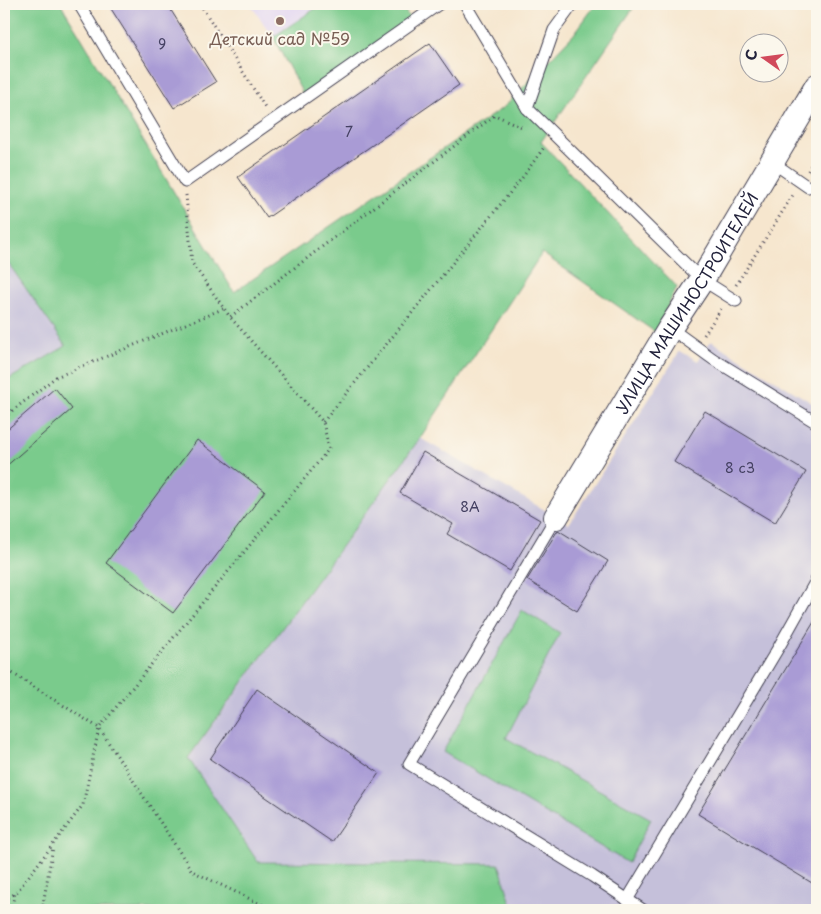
<svg xmlns="http://www.w3.org/2000/svg" width="821" height="914" viewBox="0 0 821 914" font-family="'Playpen Sans',sans-serif">
<style>
.built{fill:#e1d4f3}
.industrial{fill:#c5c0da}
.green{fill:#7acb8c;stroke:#4e7664}
.building{fill:#a99bd5}
.lines{fill:none;stroke-linecap:round;stroke-linejoin:round}
.service-casing{stroke:#423f51;stroke-width:13}
.minor-casing{stroke:#423f51;stroke-width:26}
.path{stroke:#423f51;stroke-width:3;stroke-dasharray:1 4;stroke-linecap:butt}
.service{stroke:#fff;stroke-width:11}
.minor{stroke:#fff;stroke-width:24}
.education-dot{fill:#8d6e63;stroke:#fbf7ec;stroke-width:2}
.labels{text-anchor:middle;dominant-baseline:central;stroke-width:4;stroke-linejoin:round;paint-order:stroke}
.number-label{font-size:14px;fill:#444062}
.education-label{font-size:16px;fill:#785e54;stroke:#fbf7ec}
.street-label{font-size:16px;fill:#22223b;stroke:#fbf7ec}
</style>
<rect width="100%" height="100%" fill="#fbf7ec"/>
<filter id="ink" filterUnits="userSpaceOnUse"><feTurbulence type="fractalNoise" baseFrequency=".02" numOctaves="2"/><feDisplacementMap in="SourceGraphic" scale="10" xChannelSelector="R" yChannelSelector="G"/><feConvolveMatrix kernelMatrix="1 2 1 2 8 2 1 2 1" color-interpolation-filters="sRGB"/></filter>
<filter id="wash" filterUnits="userSpaceOnUse"><feTurbulence type="fractalNoise" baseFrequency=".0096" numOctaves="4" result="noise"/><feDisplacementMap in="SourceGraphic" scale="20" xChannelSelector="R" yChannelSelector="G"/><feGaussianBlur stdDeviation="1.12" result="paint"/><feColorMatrix in="noise" values="0 0 0 0 0 0 0 0 0 0 0 0 0 0 0 0 0 1.4 0 .05"/><feComposite in="paint" operator="in"/></filter>
<g filter="url(#wash)">
<rect width="100%" height="100%" fill="#f6e6ce"/>
<path class="built" d="M250,4H322L273,37Z"/>
<g class="industrial">
<path d="M4,257L66,346L4,382Z"/>
<path d="M711,341L817,406V910H513L499,864L258,862L188,759L420,438L569,524L680,351L698,361Z"/>
</g>
<g class="green">
<path d="M4,4H61L234,292L504,107L574,34L596,4H636L541,142L677,287L655,332L542,253L420,438L188,758L258,862L499,864L513,910H4V382L66,346L4,257Z"/>
<path d="M322,4H401L412,22L305,98L273,37Z"/>
<path d="M522,610L560,633L506,738L651,819L628,863L443,752Z"/>
</g>
<g id="blocks">
<g class="building">
<path d="M108,4H167L216,82L174,108Z"/>
<path d="M430,43L459,85L267,218L238,177Z"/>
<path d="M55,388L72,409L4,468V432Z"/>
<path d="M705,411L806,472L775,523L674,462Z"/>
<path d="M197,440L265,491L173,613L106,563Z"/>
<path d="M423,452L540,520L510,571L447,534L453,524L400,493Z"/>
<path d="M558,530L608,561L577,611L527,580Z"/>
<path d="M817,617V886L698,814Z"/>
<path d="M257,689L379,773L332,842L210,759Z"/>
</g>
</g>
</g>
<g filter="url(#ink)">
<use href="#blocks" fill-opacity="0" stroke="#423f51" stroke-width="1"/>
<g class="lines">
<defs>
<g id="service">
<path d="M79,4L185,182L439,4"/>
<path d="M465,4L527,108L701,279L736,301"/>
<path d="M527,108L554,30L573,4"/>
<path d="M772,162L808,187"/>
<path d="M670,328L713,359L817,423"/>
<path d="M556,517L409,764L592,876L643,910"/>
<path d="M627,900L780,645L817,579"/>
</g>
<g id="minor">
<path id="s1" d="M556,517L670,328L705,275L817,86"/>
</g>
</defs>
<use href="#service" class="service-casing"/>
<use href="#minor" class="minor-casing"/>
<g class="path">
<path d="M200,4L265,107"/>
<path d="M808,171L817,153"/>
<path d="M186,195L192,263L230,317L495,115L524,128"/>
<path d="M736,285L793,195"/>
<path d="M704,335L721,309"/>
<path d="M4,417L56,377L225,308"/>
<path d="M323,422L522,178L545,146"/>
<path d="M4,668L99,728L192,871L273,910"/>
<path d="M4,900L16,893L83,805L99,728L329,449L323,422L230,317"/>
<path d="M11,910L15,893"/>
<path d="M42,910L53,847"/>
</g>
<use href="#service" class="service"/>
<use href="#minor" class="minor"/>
</g>
</g>
<circle class="education-dot" cx="280" cy="21" r="5"/>
<g class="labels">
<g class="number-label">
<text x="162" y="43">9</text>
<text x="349" y="131">7</text>
<text x="740" y="467">8 с3</text>
<text x="470" y="506">8А</text>
</g>
<g class="education-label">
<text x="280" y="38">Детский сад №59</text>
</g>
<g class="street-label">
<text stroke="none"><textPath href="#s1" startOffset="251">УЛИЦА МАШИНОСТРОИТЕЛЕЙ</textPath></text>
</g>
</g>
<rect width="821" height="914" fill="none" stroke="#fbf7ec" stroke-width="20"/>
<g transform="translate(764 58) rotate(284)"><circle r="24" fill="#fbf7ec" stroke="#a4a2a5"/>
<path d="M0-4L9 19L0 12L-9 19Z" fill="#d1495b"/>
<text y="-8" font-size="14" font-weight="bold" text-anchor="middle" fill="#22223b">С</text>
</g>
</svg>
